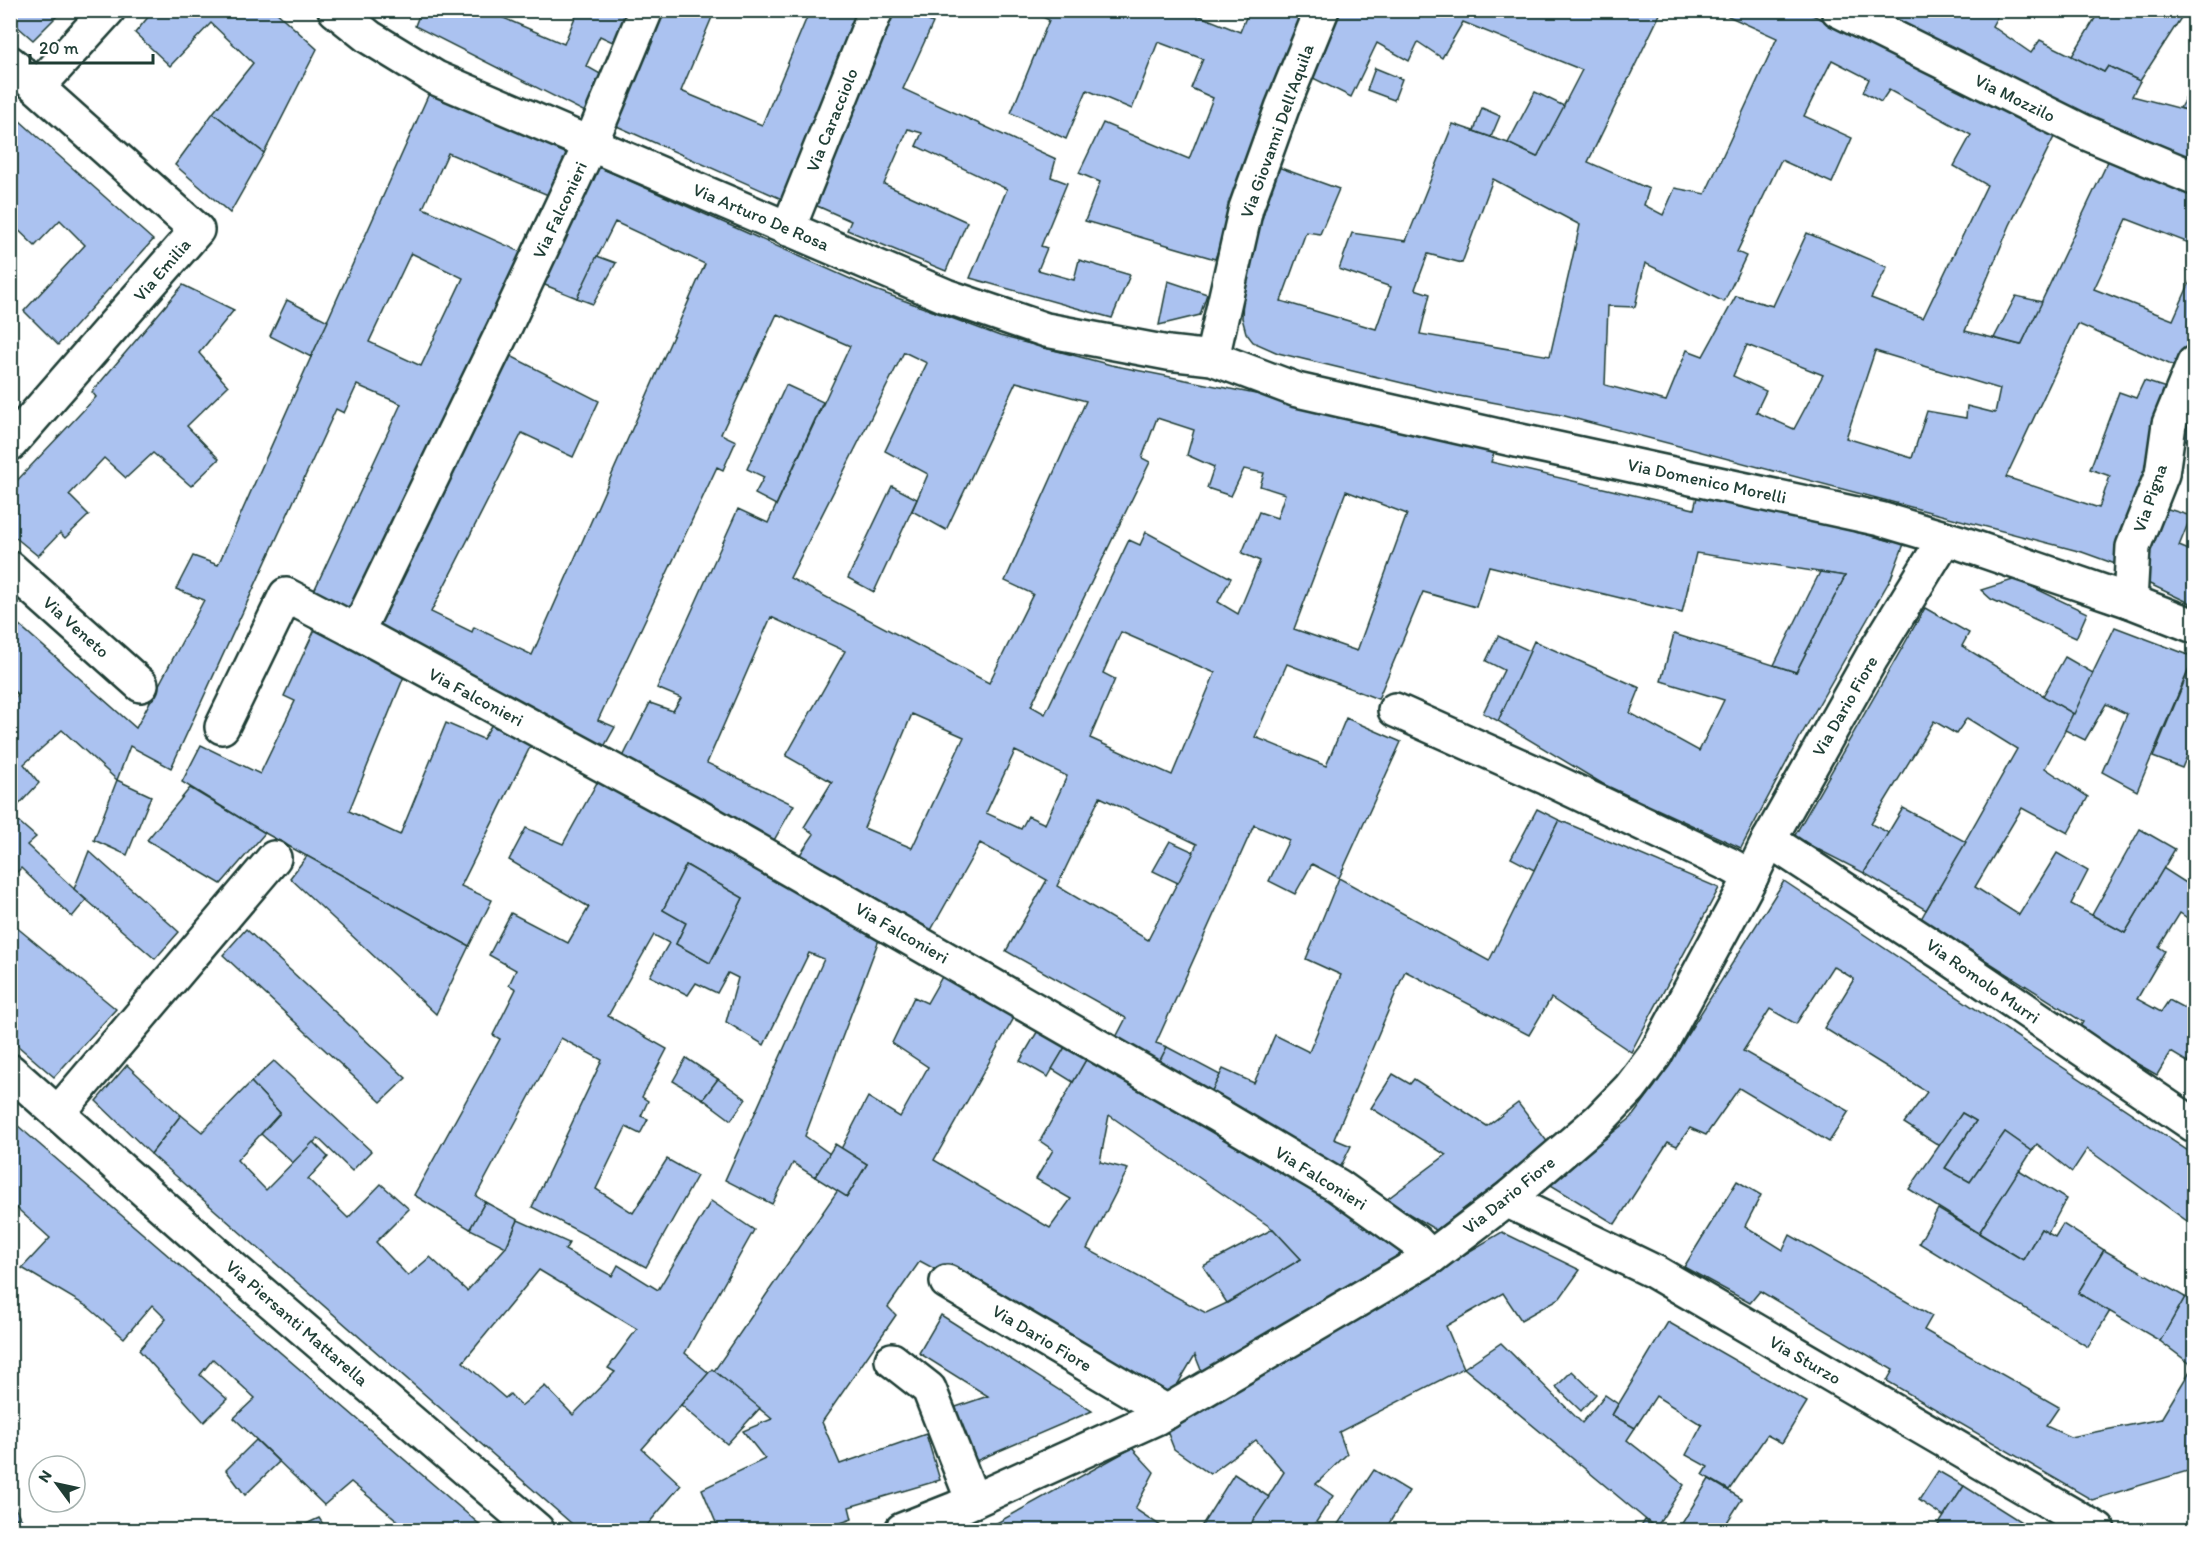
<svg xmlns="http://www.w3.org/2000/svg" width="2205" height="1541" viewBox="0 0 2205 1541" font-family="Itim,sans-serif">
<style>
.building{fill:#abc2f0;stroke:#1f3d34;stroke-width:1.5;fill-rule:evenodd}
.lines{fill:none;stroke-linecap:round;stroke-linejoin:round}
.street-casing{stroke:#1f3d34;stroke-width:38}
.street{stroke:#fff;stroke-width:33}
.labels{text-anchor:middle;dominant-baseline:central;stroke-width:4.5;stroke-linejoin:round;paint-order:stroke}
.street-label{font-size:18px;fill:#1f3d34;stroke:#fff}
</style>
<rect width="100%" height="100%" fill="#fff"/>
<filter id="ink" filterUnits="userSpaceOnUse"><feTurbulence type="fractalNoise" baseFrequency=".0167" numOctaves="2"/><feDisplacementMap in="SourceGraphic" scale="12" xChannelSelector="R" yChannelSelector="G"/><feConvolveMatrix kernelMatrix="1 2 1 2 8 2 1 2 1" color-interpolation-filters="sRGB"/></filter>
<g filter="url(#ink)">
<g class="building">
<path d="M10,10H55L59,14L33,40L10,20Z"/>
<path d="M154,10H274L317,49L264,153L213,113L253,63L211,23L170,66L135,33Z"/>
<path d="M421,10H485L564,44L578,10H633L619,45L600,36L586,66L604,76L591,115L415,26Z"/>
<path d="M655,10H715L681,91L762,125L810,10H864L784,200L610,123Z"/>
<path d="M887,10H904L933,23L903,89L1056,159L1051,177L1067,183L1041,246L1047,248L1038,270L1074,280L1079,260L1130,275L1112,318L970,278L1007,189L916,146L922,133L908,129L884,184L967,222L946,271L847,230L851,221L806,201Z"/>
<path d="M1028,10H1185L1240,32L1249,10H1308L1286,58L1215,259L1085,221L1100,182L1079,173L1103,123L1189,159L1213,98L1191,88L1203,59L1158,42L1132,109L1087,90L1066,139L1011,113L1049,20Z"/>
<path d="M1339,10H1662L1588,162L1649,189L1644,205L1663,215L1675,188L1705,194L1777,38L1715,10H1802L2057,131L2010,225L1965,331L2021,345L2111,155L2194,190V245L2127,219L2094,289L2173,320L2194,273V349L2185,371L2078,324L2006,477L2099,508L2110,476L2090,469L2119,392L2136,398L2144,381L2176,391L2118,565L2082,552L1561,415L1448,394L1278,353L1253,342L1246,333L1242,318L1243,294L1252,251L1278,167L1339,189L1320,234L1306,232L1281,301L1376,329L1391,287L1339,269L1352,233L1406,241L1453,124L1508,143L1537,157L1582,70L1463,22L1442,58L1418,42L1409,61L1377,43L1351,97L1309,76ZM1832,60L1869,79L1863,92L1881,102L1889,90L1971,135L1954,166L1987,185L1923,318L1871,298L1887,267L1807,233L1773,306L1736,296L1703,356L1687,350L1666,401L1605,385L1608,306L1635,307L1645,263L1724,302L1746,256L1737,252L1781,160L1832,183L1852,138L1804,116ZM1493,179L1580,225L1550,356L1420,334L1430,294L1415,289L1428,254L1462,263ZM1747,345L1823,375L1794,429L1756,412L1766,391L1733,376ZM1875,351L2000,389L1995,413L1967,406L1966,418L1927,411L1912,458L1846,438Z"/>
<path d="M2001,10L1992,26L2031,53L2040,40L2104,72L2108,66L2140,81L2132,96L2194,112V171L1870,11Z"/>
<path d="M2100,10H2186L2140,81L2108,66L2104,72L2072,56Z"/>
<path d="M1375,68L1402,79L1394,100L1367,90Z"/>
<path d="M2194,81V112L2180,108Z"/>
<path d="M431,89L575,154L553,197L448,153L423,208L521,252L353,615L313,593L401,404L357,385L344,413L336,409L171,768L130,746L117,780L62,730L24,764L39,783L10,814V703L18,695L10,687V617L136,728L204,600L176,589L193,556L218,565ZM411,253L463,278L421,366L369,342Z"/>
<path d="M1535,92L1564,106L1537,157L1508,143Z"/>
<path d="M1482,108L1500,116L1491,137L1474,131Z"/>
<path d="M10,112L153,240L58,345L24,311L85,245L60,220L35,246L10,222Z"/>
<path d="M213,113L264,153L230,213L175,165Z"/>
<path d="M592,164L873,289L1000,336L1111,365L1335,410L1496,448L1491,462L1694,509L1698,493L1904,544L1891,578L1799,739L1741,848L1603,784L1498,721L1534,641L1640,688L1630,713L1699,751L1724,700L1661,681L1674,634L1796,672L1845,576L1696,553L1682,613L1489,566L1476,607L1423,592L1378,699L1287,664L1255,737L1326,766L1346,718L1401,742L1339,878L1312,864L1295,894L1269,881L1289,840L1254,825L1156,1043L1167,1047L1155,1070L1111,1047L1126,1018L1006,951L1047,880L980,843L926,939L793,865L814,834L804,827L832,782L786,756L845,651L771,617L707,763L794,805L769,849L618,767L650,703L673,711L681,698L657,688L738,509L768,523L850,346L777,314L721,434L736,441L723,470L717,467L598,720L615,727L601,752L371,626L505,353L599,401L573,457L522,433L431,612L472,632L474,627L532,655L705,264L615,222L577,298L540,283ZM904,352L927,363L885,451L928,474L912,511L946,530L1016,382L1086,401L1005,581L1033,594L989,683L790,578ZM1157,418L1194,430L1187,455L1214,467L1207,488L1231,496L1244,469L1264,473L1260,486L1285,494L1277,518L1259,512L1242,553L1260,561L1238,614L1218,602L1231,578L1146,532L1140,545L1129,540L1045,714L1031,706L1150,462L1142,458ZM1346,491L1407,514L1357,651L1294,629ZM1121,632L1215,673L1172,775L1090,738L1115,679L1103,673ZM912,714L964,737L912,848L864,828ZM1015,751L1067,776L1045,824L1028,816L1021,829L986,813ZM1100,797L1197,844L1148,940L1057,886Z"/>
<path d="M597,256L616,263L593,304L577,298Z"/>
<path d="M1168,281L1207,294L1200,315L1159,325Z"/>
<path d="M183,285L234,310L199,353L228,386L187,426L219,459L191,486L153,453L126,478L104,458L69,495L89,515L65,538L60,533L38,556L10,533V488L96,397L92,392Z"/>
<path d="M2016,296L2042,302L2021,345L1994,338Z"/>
<path d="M287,300L328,321L311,357L270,336Z"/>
<path d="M2194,377V443L2177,436Z"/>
<path d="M786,385L823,402L776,505L755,494L764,477L747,469Z"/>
<path d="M892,486L917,499L874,592L848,578Z"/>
<path d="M2155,505L2191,516L2179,546L2194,552V605L2137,578Z"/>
<path d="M1820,572L1845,576L1796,672L1774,665Z"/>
<path d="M2016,579L2087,613L2076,638L1991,599L1981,590Z"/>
<path d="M1925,608L1969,633L1962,646L2074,714L2045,768L2088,797L2068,833L2022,808L1975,887L2019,915L2057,853L2088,871L2071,904L2125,933L2163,868L2194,888V916L2192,921L2180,913L2159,947L2165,951L2137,999L2161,1012L2169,1000L2184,1008L2194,989V1066L2171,1052L2157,1075L2078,1030L2083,1022L1921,919L2017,749L1967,718L1956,734L1934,721L1871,824L1889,833L1864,873L1794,837Z"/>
<path d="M317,625L407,669L349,811L400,835L446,723L483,739L495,719L534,739L461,886L492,900L469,946L265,833L182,782L201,745L260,774L295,701L284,696Z"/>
<path d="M2115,627L2194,657L2137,791L2102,772L2127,714L2106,704L2085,740L2065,730Z"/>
<path d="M1498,636L1530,651L1498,721L1483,713L1504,670L1486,661Z"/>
<path d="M2065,657L2093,673L2074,714L2043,696Z"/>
<path d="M2194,658V739L2182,768L2153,757Z"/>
<path d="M599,779L883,929L805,1136L830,1154L815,1177L793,1163L772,1204L725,1180L824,959L809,953L764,1045L726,1022L738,978L728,973L717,993L696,983L688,995L650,976L669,943L654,935L608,1016L667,1049L642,1097L648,1101L641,1116L648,1119L640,1134L626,1127L596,1189L633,1213L667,1159L697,1176L646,1267L532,1207L602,1060L561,1038L476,1196L485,1202L470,1229L414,1195L500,1039L493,1035L516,989L509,985L516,970L489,955L511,913L568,943L589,907L509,860L526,828L563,844ZM686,865L743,898L710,963L676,944L686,923L663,910Z"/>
<path d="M117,780L151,796L127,855L94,840Z"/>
<path d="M190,788L265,833L221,884L147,840Z"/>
<path d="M1903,808L1966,842L1926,910L1864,873Z"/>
<path d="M1537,809L1559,820L1534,870L1511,858Z"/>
<path d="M10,814L36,837L27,845L86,900L72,917L21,868L10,879Z"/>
<path d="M1559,820L1719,888L1631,1052L1551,998L1529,1035L1405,971L1334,1139L1351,1146L1338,1172L1208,1098L1223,1069L1254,1083L1275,1035L1309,1052L1341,975L1306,959L1339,878L1489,961Z"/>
<path d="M2140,829L2175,849L2125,933L2092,915Z"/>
<path d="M1170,841L1194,852L1178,883L1153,871Z"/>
<path d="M89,851L179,932L155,959L74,889Z"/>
<path d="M307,856L469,946L436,1014L290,878Z"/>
<path d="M686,865L743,898L710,963L676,944L686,923L663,910Z"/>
<path d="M1784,881L2194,1155V1226L2087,1149L2072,1172L2037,1144L2032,1151L2005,1132L1970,1182L1945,1168L1976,1121L1962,1113L1940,1146L1904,1123L1927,1092L1824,1028L1854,979L1833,966L1796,1024L1770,1009L1743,1051L1849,1111L1829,1142L1739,1088L1706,1135L1690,1128L1677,1146L1668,1142L1615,1224L1549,1184L1631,1118L1655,1086Z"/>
<path d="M10,922L116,1009L54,1077L10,1039Z"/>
<path d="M246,929L406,1078L381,1102L223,955Z"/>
<path d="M947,968L1019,1009L934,1160L1050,1228L1071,1199L1036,1179L1053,1150L1040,1141L1088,1056L1340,1202L1405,1257L1203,1375L1195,1355L1170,1397L920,1261L888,1307L896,1315L822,1422L840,1464L926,1434L940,1480L849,1507L852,1519L821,1530H719L702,1489L765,1459L743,1431L772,1419L714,1371L838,1190L847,1197L867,1164L841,1149L868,1097L900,1117L928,1067L892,1043L914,997L927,1003ZM1109,1115L1273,1229L1301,1259L1227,1303L1206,1313L1087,1249L1128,1169L1100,1162Z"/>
<path d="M1040,1027L1068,1042L1048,1077L1020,1061Z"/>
<path d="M1068,1042L1088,1056L1073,1082L1052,1069Z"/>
<path d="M1167,1047L1220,1075L1208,1098L1155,1070Z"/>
<path d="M686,1058L718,1079L703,1099L673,1081Z"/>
<path d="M274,1061L371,1151L352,1171L318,1138L293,1163L261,1134L280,1113L251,1082Z"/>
<path d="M127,1065L181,1115L151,1154L96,1101Z"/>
<path d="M1393,1074L1410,1084L1414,1079L1487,1126L1518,1103L1549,1144L1436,1230L1386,1200L1446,1155L1371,1108Z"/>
<path d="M718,1079L746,1099L731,1120L703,1099Z"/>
<path d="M251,1082L280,1113L237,1160L266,1190L313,1142L328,1157L308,1179L348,1218L381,1184L409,1209L376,1242L408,1276L430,1257L467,1291L506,1247L518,1220L569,1243L565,1250L612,1276L618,1265L658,1290L711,1201L754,1230L685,1353L709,1373L642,1449L681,1485L643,1530H579L151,1154L181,1115L202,1132ZM539,1270L637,1329L608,1368L615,1372L573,1415L545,1386L521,1406L510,1394L505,1398L463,1362Z"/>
<path d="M1962,1113L1976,1121L1945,1168L1970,1182L2005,1132L2032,1151L1979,1233L1909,1189Z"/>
<path d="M10,1119L486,1530H397L404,1526L351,1482L324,1505L234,1418L255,1398L213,1359L200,1375L227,1399L204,1422L139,1350L166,1319L152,1305L124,1338L88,1307L22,1268L50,1238L10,1202Z"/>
<path d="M835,1144L867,1164L847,1197L815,1177Z"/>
<path d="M2019,1170L2066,1199L2048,1233L2041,1229L2023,1260L1979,1233Z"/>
<path d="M1737,1181L1761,1195L1745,1226L1783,1250L1790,1235L1932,1316L1924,1330L2059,1407L2046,1426L2070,1437L2161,1419L2193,1366L2160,1341L2185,1297L2194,1302V1464L2191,1470L2092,1500L1887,1381L1893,1370L1760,1291L1750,1303L1684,1267Z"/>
<path d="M485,1202L518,1220L506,1247L470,1229Z"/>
<path d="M1938,1209L2023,1260L2041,1229L2055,1237L2063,1224L2104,1250L2078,1293L2110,1311L2088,1347L1919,1243Z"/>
<path d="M1273,1229L1301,1259L1227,1303L1203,1266Z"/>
<path d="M1502,1232L1580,1270L1560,1298L1521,1320L1503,1293L1446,1326L1464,1368L1339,1432L1347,1454L1316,1484L1333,1496L1311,1530H1247L1284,1472L1256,1440L1210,1474L1174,1449L1167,1431Z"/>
<path d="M2104,1250L2185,1297L2160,1341L2078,1293Z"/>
<path d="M941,1315L1092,1411L962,1467L944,1411L988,1396L919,1353Z"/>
<path d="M1668,1322L1807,1402L1782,1443L1767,1435L1729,1490L1703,1475L1708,1467L1686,1455L1702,1425L1656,1396L1635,1428L1612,1415Z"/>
<path d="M1501,1343L1582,1423L1605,1395L1618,1404L1612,1415L1635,1428L1627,1440L1684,1485L1656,1528L1464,1368Z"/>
<path d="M712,1369L760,1408L727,1444L681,1405Z"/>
<path d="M1572,1371L1596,1394L1581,1411L1556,1387Z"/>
<path d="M256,1440L279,1462L245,1495L226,1470Z"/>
<path d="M1132,1448L1154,1472L1135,1509L1161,1526L1159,1530H984Z"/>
<path d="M1374,1470L1409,1491L1385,1530H1334Z"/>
<path d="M1938,1471L1964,1486L1944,1517L1919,1500Z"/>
<path d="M1234,1474L1269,1497L1247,1530H1199Z"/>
<path d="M1709,1479L1742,1499L1722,1530H1678Z"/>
<path d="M1964,1486L2034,1530H1935Z"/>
<path d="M10,1498L20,1517L10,1521Z"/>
<path d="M20,1517L28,1530H10V1521Z"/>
<path d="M319,1518L327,1530H293Z"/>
<path d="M1645,1520L1656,1528L1660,1530H1639Z"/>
</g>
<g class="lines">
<defs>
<g id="street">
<path d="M335,10L369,37L436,78L946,296L1046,330L1168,353L1212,358L1297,390L1516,440L1880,519L1961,543L2130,601L2194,626"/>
<path d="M646,10L590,145L504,329L357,632L697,816L1218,1115L1338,1186L1415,1241L1431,1257"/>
<path d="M1838,10L2084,132L2194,178"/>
<path d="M10,63L197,230L10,444"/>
<path d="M38,87L108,10"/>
<path d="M788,229L876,10"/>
<path d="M1212,358L1246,208L1282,108L1322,10"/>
<path d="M10,568L141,685"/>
<path d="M2130,601L2133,547L2162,474L2169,424L2194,363"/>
<path d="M1395,710L1547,778L1730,865L1751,877"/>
<path d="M222,727L286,595L357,632"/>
<path d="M1769,840L1942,953L2194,1125"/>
<path d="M10,1071L215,1253L537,1530"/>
<path d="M58,1113L274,858"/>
<path d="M1506,1200L1655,1272L2098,1530"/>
<path d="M947,1282L1167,1412"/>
<path d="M892,1360L929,1389L973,1501"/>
<path d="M902,1530L955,1509L1156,1418L1431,1257L1506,1200L1599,1120L1630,1088L1655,1055L1751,877L1769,840L1872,657L1945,538"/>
</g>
</defs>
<use href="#street" class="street-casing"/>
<use href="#street" class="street"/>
</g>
</g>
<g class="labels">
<g class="street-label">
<text transform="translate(2015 98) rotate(26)">Via Mozzilo</text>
<text transform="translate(832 120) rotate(-68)">Via Caracciolo</text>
<text transform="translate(1277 131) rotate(-70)">Via Giovanni Dell'Aquila</text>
<text transform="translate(560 210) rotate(-65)">Via Falconieri</text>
<text transform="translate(761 217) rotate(23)">Via Arturo De Rosa</text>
<text transform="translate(162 270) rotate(-49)">Via Emilia</text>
<text transform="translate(1707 481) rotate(12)">Via Domenico Morelli</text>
<text transform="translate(2150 498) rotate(-71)">Via Pigna</text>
<text transform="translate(76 627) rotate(42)">Via Veneto</text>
<text transform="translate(476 697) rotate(28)">Via Falconieri</text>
<text transform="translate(1845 706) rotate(-60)">Via Dario Fiore</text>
<text transform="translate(902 933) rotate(30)">Via Falconieri</text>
<text transform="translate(1983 981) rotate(35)">Via Romolo Murri</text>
<text transform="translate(1321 1178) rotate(32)">Via Falconieri</text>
<text transform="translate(1509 1195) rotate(-39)">Via Dario Fiore</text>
<text transform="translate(297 1323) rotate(41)">Via Piersanti Mattarella</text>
<text transform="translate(1042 1338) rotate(31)">Via Dario Fiore</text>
<text transform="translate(1805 1360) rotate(30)">Via Sturzo</text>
</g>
</g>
<rect width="2205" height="1541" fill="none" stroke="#fff" stroke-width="36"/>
<rect x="18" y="18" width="2169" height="1505" fill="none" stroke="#1f3d34" stroke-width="2" filter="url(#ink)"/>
<g transform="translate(57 1484) rotate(303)"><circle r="28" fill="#ffffff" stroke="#a5b1ae" stroke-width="1.5"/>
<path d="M0-4.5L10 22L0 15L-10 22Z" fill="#1f3d34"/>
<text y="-9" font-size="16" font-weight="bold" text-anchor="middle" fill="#1f3d34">N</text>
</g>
<path d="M30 54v9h123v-9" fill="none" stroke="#1f3d34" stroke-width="3"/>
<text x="39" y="54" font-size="18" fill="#1f3d34" stroke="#ffffff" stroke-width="4.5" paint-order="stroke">20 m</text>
</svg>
